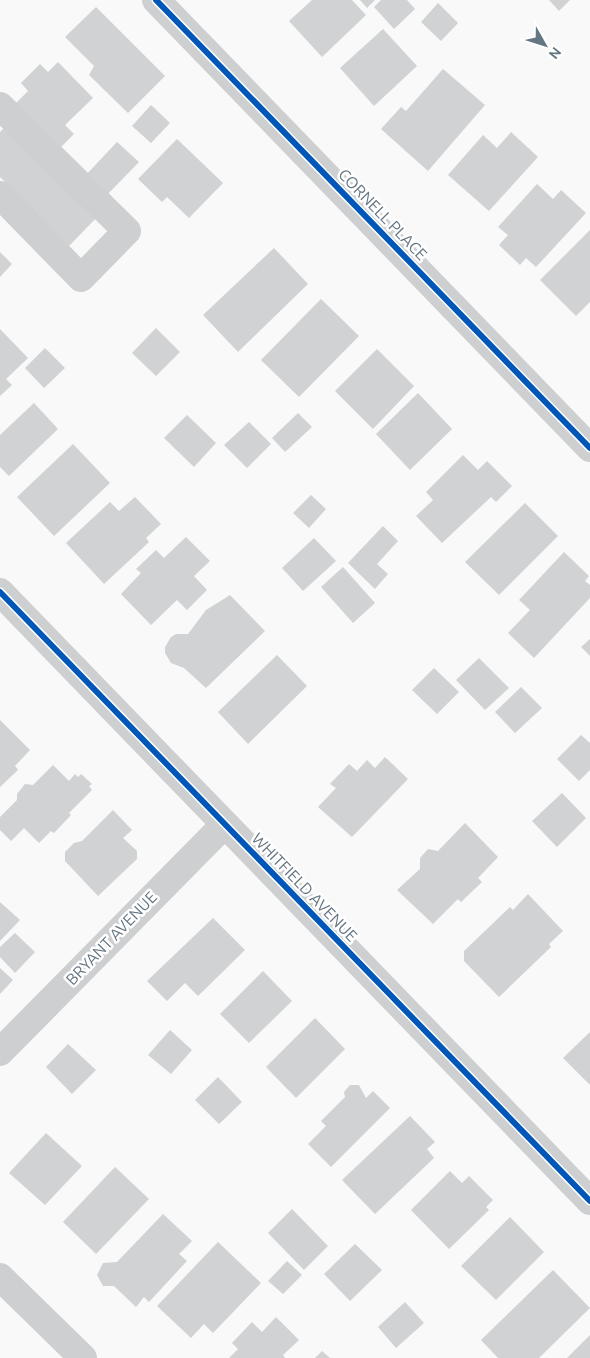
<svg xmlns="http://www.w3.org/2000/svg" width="590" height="1358" viewBox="0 0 590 1358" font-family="Ubuntu,sans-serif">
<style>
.building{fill:#d0d2d3}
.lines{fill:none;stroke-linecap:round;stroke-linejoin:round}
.minor{stroke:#cecfd0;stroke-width:28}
.cycleway-casing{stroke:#fff;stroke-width:9}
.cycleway{stroke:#0057b8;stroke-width:6}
.labels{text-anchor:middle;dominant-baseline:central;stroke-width:5;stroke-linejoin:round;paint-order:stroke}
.street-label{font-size:16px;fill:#657683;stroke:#fff}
</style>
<rect width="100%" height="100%" fill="#f9f9f9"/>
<g class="building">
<path d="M312,0H352L366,15L322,57L289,21Z"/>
<path d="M360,0H375L367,8Z"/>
<path d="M381,0H407L415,9L394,29L374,7Z"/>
<path d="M549,0H570L559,11Z"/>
<path d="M438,3L458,23L441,41L421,22Z"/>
<path d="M96,7L165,76L128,113L89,75L94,66L65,37Z"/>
<path d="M383,29L417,66L374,106L340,68Z"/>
<path d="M58,62L93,98L65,125L74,134L58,150L14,105L28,91L21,83L40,64L48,72Z"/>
<path d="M443,69L485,105L428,171L381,129L401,107L406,111Z"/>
<path d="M151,105L170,123L151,143L132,126Z"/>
<path d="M9,123L100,214L69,246L0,177V132Z"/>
<path d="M511,132L538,157L489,211L448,175L483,135L497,148Z"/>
<path d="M177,139L223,183L189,218L167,197L162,202L138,179Z"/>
<path d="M117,142L139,162L105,197L84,177Z"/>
<path d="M537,184L553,199L561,190L586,213L536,267L526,258L520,265L499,245L508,235L498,227Z"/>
<path d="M590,230V302L576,316L540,280Z"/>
<path d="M274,248L308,284L238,352L203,315Z"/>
<path d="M0,252L12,264L0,277Z"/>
<path d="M321,299L359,336L299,397L261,360Z"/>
<path d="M156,328L180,352L156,376L132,353Z"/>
<path d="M0,329L28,358L6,379L12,385L0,396Z"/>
<path d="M45,348L65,368L44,388L25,368Z"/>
<path d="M377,349L414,386L373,429L335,391Z"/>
<path d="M418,393L452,429L410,470L376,434Z"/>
<path d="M34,403L58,429L9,476L0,467V435Z"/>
<path d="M298,413L312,427L285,452L272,438Z"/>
<path d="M187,415L216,443L194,467L164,438Z"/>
<path d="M249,422L271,444L247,468L224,445Z"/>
<path d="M73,444L110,483L54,536L17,497Z"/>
<path d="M463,455L478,470L487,461L512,486L496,502L491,497L442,543L416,516L433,500L426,492Z"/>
<path d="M311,495L326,509L309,528L293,513Z"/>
<path d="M135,497L161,524L146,538L149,542L104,584L66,543L110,502L119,511Z"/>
<path d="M525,503L558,536L499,595L465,562Z"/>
<path d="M383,526L398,541L377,564L388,574L375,589L348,563Z"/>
<path d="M186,537L210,561L194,576L207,590L187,610L177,600L151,625L121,594L141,573L136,569L156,550L164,558Z"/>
<path d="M314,538L336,561L303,591L282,568Z"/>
<path d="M564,552L589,576L585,581L590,585V598L534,658L508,633L530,610L519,600Z"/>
<path d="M343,567L375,603L353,623L321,587Z"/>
<path d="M230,595L265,631L206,688L184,668L171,663L165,653V647L171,637L176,634H188L206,610Z"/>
<path d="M590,639V656L581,647Z"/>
<path d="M277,655L307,686L248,744L218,712Z"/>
<path d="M479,658L509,688L485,710L456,680Z"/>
<path d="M434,668L459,692L437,714L412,690Z"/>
<path d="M521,687L542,708L515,733L495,712Z"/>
<path d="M0,720L30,750L15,766L18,770L0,787Z"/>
<path d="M581,735L590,743V770L579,781L557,759Z"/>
<path d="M385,757L408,779L352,837L318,807L336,788L330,784L349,764L357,771L367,760L375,768Z"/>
<path d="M53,765L69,781L75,774L78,777L81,774L92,784L89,786L92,790L69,813L71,815L54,833L51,831L39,843L24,828L11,841L0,830V817L17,800V794L25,784L33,785Z"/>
<path d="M562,793L586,818L557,847L532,821Z"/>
<path d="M113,810L132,830L123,838L137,851V859L98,896L65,861V852L74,843L82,841Z"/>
<path d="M465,823L498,857L478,878L482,882L461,902L458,899L433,924L397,890L420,869V858L428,849L438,851Z"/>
<path d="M528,894L563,931L549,944L551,947L499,997L464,961V951L510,907L513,910Z"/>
<path d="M0,902L20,920L0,941Z"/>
<path d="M213,918L245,950L198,996L185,983L167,1001L147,981Z"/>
<path d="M15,933L35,952L15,973L0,957V947Z"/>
<path d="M0,968L13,980L0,994Z"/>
<path d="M263,971L292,1001L249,1043L220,1014Z"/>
<path d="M315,1018L345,1049L296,1098L266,1067Z"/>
<path d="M170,1030L192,1050L171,1074L148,1055Z"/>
<path d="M590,1032V1085L563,1058Z"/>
<path d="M68,1044L96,1070L72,1094L46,1067Z"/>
<path d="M218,1077L242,1102L219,1124L195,1100Z"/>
<path d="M350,1085H359L366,1098L373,1091L390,1108L331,1167L308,1144L326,1126L321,1121L345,1097L344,1092Z"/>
<path d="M410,1116L435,1142L427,1149L434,1158L375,1214L342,1180Z"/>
<path d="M46,1133L82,1166L45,1205L9,1173Z"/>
<path d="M115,1167L149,1199L96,1254L63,1222Z"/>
<path d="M450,1171L462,1183L469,1176L493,1200L486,1207L489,1210L449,1249L411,1210Z"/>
<path d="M292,1209L328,1246L304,1270L268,1233Z"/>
<path d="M163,1214L192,1241L179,1254L187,1261L149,1302L144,1297L136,1307L114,1286H103L97,1275L103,1263L117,1262Z"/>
<path d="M510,1217L544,1252L496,1300L461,1266Z"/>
<path d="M218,1242L261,1283L213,1333L204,1324L191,1338L157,1306Z"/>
<path d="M355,1244L382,1270L350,1301L324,1274Z"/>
<path d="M287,1261L302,1275L283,1294L268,1281Z"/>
<path d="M553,1270L590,1308L539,1358H498L481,1340Z"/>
<path d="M405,1302L424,1323L396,1348L378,1327Z"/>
<path d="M276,1317L299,1340L283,1355L285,1358H229L238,1349L232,1343L252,1322L262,1332Z"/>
<path d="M590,1335V1358H567Z"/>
<path d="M322,1351L330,1358H315Z"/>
</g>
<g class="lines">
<g class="minor">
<path d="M156,0L590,448"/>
<path d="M0,106L127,231L81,278L0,195"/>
<path d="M0,592L590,1201"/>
<path d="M0,1052L224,825"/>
<path d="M0,1277L83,1358"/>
</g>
<defs>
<g id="cycleway">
<path d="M156,0L590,448"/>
<path d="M0,592L590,1201"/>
</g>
</defs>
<use href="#cycleway" class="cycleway-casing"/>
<use href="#cycleway" class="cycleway"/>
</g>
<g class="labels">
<g class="street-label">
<text transform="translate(383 214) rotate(46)">CORNELL PLACE</text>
<text transform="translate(305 887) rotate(46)">WHITFIELD AVENUE</text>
<text transform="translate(111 938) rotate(-46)">BRYANT AVENUE</text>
</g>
</g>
<g transform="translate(545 45) rotate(129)" stroke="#ffffff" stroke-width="4" paint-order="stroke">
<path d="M0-4L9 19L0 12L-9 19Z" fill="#657683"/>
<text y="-8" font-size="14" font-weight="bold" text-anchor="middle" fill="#657683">N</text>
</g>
</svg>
